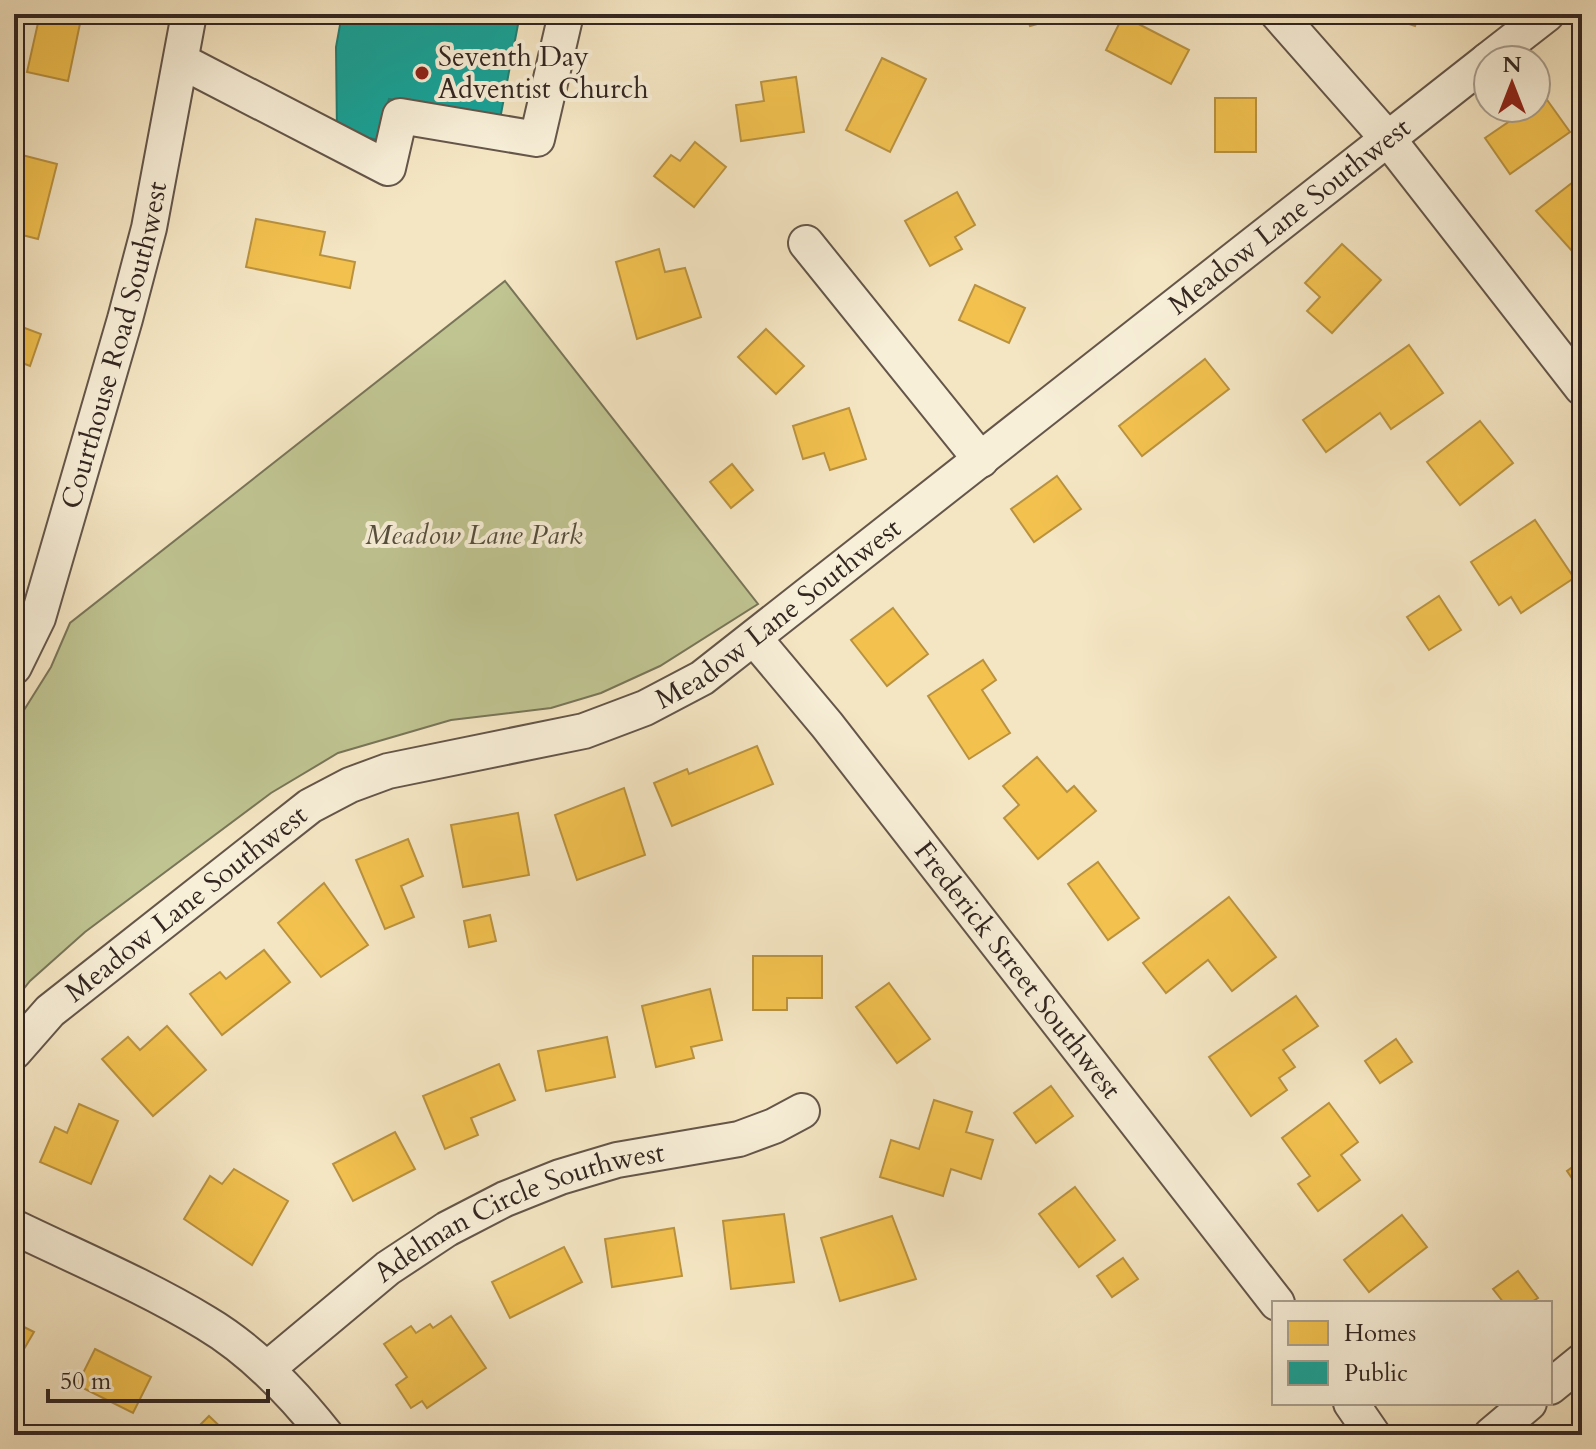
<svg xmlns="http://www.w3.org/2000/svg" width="1596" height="1449" viewBox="0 0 1596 1449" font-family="Cardo,serif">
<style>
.green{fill:#bfc491;stroke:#797559;stroke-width:2}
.homes{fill:#f2c14e;stroke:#b99240;stroke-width:2}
.public{fill:#17a398;stroke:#1f7e74;stroke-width:2}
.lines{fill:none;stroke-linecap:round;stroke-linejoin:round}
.minor-casing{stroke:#64564a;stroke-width:38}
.minor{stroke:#f8efd8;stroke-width:34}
.poi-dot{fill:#8f2418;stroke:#f8efd8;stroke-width:3}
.labels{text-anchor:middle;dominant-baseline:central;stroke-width:8;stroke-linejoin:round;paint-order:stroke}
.poi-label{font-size:28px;fill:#332621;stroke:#f8efd8;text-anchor:start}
.street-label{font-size:28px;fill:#332621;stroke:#f8efd8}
.park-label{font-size:28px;font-style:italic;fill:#564e3d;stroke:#f8efd8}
</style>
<rect width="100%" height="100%" fill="#f5e6c3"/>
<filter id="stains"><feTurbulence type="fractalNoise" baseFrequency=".0025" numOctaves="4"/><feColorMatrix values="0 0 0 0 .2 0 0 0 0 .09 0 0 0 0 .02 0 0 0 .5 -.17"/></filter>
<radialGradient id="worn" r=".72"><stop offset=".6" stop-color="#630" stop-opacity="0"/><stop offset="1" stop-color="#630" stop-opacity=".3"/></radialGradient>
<path class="green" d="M505,281L758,604L660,666L601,693L551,708L451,720L338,753L271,793L85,932L30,981L14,1001V726L51,667L70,623Z"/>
<g class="homes">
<path d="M40,14H82L68,81L27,72Z"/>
<path d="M1026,14H1070V15L1030,26Z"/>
<path d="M1380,14H1419L1415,26Z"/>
<path d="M1123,16L1189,50L1171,84L1106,50Z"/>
<path d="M882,58L926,79L890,152L846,130Z"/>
<path d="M796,77L804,132L741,141L736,105L764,101L761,82Z"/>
<path d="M1545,97L1570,132L1510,174L1485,138L1529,108H1536V103Z"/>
<rect x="1215" y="98" width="41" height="54"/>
<path d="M695,142L726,167L694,207L654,176L671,155L680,161Z"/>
<path d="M14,153L57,164L38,239L14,233Z"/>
<path d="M1582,175V262L1536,211Z"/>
<path d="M957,192L975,225L955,237L962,249L930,266L905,221Z"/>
<path d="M256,219L325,232L320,255L355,262L350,288L246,267Z"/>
<path d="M1342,244L1381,280L1332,333L1307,311L1320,297L1305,283Z"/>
<path d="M659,249L665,272L685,268L701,317L637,339L616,262Z"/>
<path d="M975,285L1025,308L1009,343L959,320Z"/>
<path d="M14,324L41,334L30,366L14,360Z"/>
<path d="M766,329L804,366L776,394L738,357Z"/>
<path d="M1409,345L1443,393L1391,429L1380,413L1326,452L1303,420Z"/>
<path d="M1205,359L1229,389L1142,456L1119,426Z"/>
<path d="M849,408L866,459L830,470L824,453L803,459L793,426Z"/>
<path d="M1480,421L1513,463L1460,505L1427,462Z"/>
<path d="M732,464L753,490L731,508L710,482Z"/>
<path d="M1057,476L1081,509L1034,542L1011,509Z"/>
<path d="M1535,520L1574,578L1521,613L1511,597L1499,605L1471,562Z"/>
<path d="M1439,596L1461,630L1429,650L1407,617Z"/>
<path d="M893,608L928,654L887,686L851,640Z"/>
<path d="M983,660L996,680L982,690L1010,733L969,759L928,696Z"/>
<path d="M757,746L773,784L672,826L654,783L687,769L689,774Z"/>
<path d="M1037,757L1067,792L1074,786L1096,811L1038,859L1004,818L1019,805L1003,786Z"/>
<path d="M624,788L645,855L577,880L555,815Z"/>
<path d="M518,813L529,875L463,887L451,825Z"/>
<path d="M408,839L423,876L401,886L414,917L385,929L356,860Z"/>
<path d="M1098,862L1139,918L1108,940L1068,884Z"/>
<path d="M324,883L368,945L321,977L278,923Z"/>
<path d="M1229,897L1276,957L1232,991L1208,960L1166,993L1143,963Z"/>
<path d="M490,915L496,941L469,947L464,921Z"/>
<path d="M264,950L290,982L222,1035L190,994L220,972L226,979Z"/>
<path d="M753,956H822V998H787V1010H753Z"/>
<path d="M889,983L930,1039L897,1063L856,1007Z"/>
<path d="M710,989L722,1040L691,1047L694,1058L656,1067L642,1006Z"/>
<path d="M1296,996L1318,1026L1283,1050L1295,1067L1279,1078L1287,1090L1251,1116L1209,1057Z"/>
<path d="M167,1026L206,1070L153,1116L102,1059L128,1037L140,1050Z"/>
<path d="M607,1037L615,1077L546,1091L538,1051Z"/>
<path d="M1396,1039L1412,1062L1380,1083L1365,1061Z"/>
<path d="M499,1064L515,1100L471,1118L478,1135L445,1149L423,1096Z"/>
<path d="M1051,1086L1073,1116L1036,1143L1014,1113Z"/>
<path d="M934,1100L972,1112L966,1132L993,1140L981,1179L951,1169L943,1196L880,1177L891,1140L919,1149Z"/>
<path d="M1329,1103L1358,1142L1341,1155L1360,1180L1318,1211L1298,1184L1310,1176L1282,1138Z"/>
<path d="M79,1104L118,1121L91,1184L40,1162L55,1127L67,1133Z"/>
<path d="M395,1132L415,1169L353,1201L333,1164Z"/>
<path d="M1582,1160V1193L1567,1171Z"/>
<path d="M234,1169L288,1201L252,1265L184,1219L210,1176L222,1184Z"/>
<path d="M1075,1187L1115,1240L1079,1267L1039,1214Z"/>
<path d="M784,1214L794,1282L731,1289L723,1221Z"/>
<path d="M1402,1215L1427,1247L1369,1292L1344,1260Z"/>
<path d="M892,1216L916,1279L840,1301L821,1238Z"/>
<path d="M674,1228L682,1276L612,1287L605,1239Z"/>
<path d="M564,1247L582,1282L510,1318L492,1282Z"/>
<path d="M1123,1258L1138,1279L1112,1297L1097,1276Z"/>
<path d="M1518,1271L1538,1298L1530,1303H1504L1493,1289Z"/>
<path d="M451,1316L486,1368L427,1408L422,1401L411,1408L396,1385L407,1377L384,1344L411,1326L416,1333L430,1324L433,1328Z"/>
<path d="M14,1322L34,1332L14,1366Z"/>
<path d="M95,1349L151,1377L133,1413L77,1385Z"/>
<path d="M209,1416L229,1435H190Z"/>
</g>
<path class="public" d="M342,14H520L500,119L389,99L379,140L337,132L336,47Z"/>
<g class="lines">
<defs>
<g id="minor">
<path d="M1278,14L1388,139L1582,388"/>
<path d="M1488,60L1547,14"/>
<path d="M181,61L388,168L400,116L537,139L566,14"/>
<path d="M806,243L981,460"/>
<path id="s1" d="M754,638L827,725L1277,1303"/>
<path id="s2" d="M14,667L38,618L125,319L149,228L189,14"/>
<path id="s3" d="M14,1052L50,1011L310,806L350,785L388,771L584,731L645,708L702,678L1488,60"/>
<path d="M14,1227C78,1258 145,1286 206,1323C253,1351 292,1392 326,1435"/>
<path id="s4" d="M267,1369L388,1268L447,1229L505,1199L560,1177L617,1160L739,1139L774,1126L802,1111"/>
<path d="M1550,1387L1582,1361"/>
<path d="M1351,1403L1373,1435"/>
<path d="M1491,1435L1529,1403"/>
</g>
</defs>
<use href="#minor" class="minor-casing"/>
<use href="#minor" class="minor"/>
</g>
<circle class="poi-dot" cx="422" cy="73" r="8"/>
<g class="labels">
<g class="poi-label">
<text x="438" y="57">Seventh Day<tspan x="438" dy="32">Adventist Church</tspan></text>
</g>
<g class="street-label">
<text stroke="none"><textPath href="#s3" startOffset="1548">Meadow Lane Southwest</textPath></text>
<text stroke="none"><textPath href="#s2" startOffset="338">Courthouse Road Southwest</textPath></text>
<text stroke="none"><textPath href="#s3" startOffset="900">Meadow Lane Southwest</textPath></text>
<text stroke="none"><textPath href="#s3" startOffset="228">Meadow Lane Southwest</textPath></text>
<text stroke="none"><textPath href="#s1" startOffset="424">Frederick Street Southwest</textPath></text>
<text stroke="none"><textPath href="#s4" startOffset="302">Adelman Circle Southwest</textPath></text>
</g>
<g class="park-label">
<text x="474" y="535">Meadow Lane Park</text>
</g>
</g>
<rect width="1596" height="1449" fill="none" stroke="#f5e6c3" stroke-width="48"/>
<rect x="16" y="16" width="1564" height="1417" fill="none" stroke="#332621" stroke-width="4"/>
<rect x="24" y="24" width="1548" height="1401" fill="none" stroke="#332621" stroke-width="2"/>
<rect x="1272" y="1301" width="280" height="104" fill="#f8efd8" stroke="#a99f8f" stroke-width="2"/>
<rect x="1288" y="1321" width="40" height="24" fill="#f2c14e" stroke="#a99f8f" stroke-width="2"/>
<text x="1344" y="1341" font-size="24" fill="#332621">Homes</text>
<rect x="1288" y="1361" width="40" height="24" fill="#17a398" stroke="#a99f8f" stroke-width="2"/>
<text x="1344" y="1381" font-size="24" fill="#332621">Public</text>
<g transform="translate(1512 84)"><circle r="38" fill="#f8efd8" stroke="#a99f8f" stroke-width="2"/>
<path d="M0-6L14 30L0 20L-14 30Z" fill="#8f2418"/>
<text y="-12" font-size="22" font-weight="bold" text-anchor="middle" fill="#332621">N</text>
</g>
<path d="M48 1389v12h220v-12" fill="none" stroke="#332621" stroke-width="4"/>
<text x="60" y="1389" font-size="24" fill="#332621" stroke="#f8efd8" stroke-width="6" paint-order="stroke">50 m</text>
<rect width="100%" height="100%" filter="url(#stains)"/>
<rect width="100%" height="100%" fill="url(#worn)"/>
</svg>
